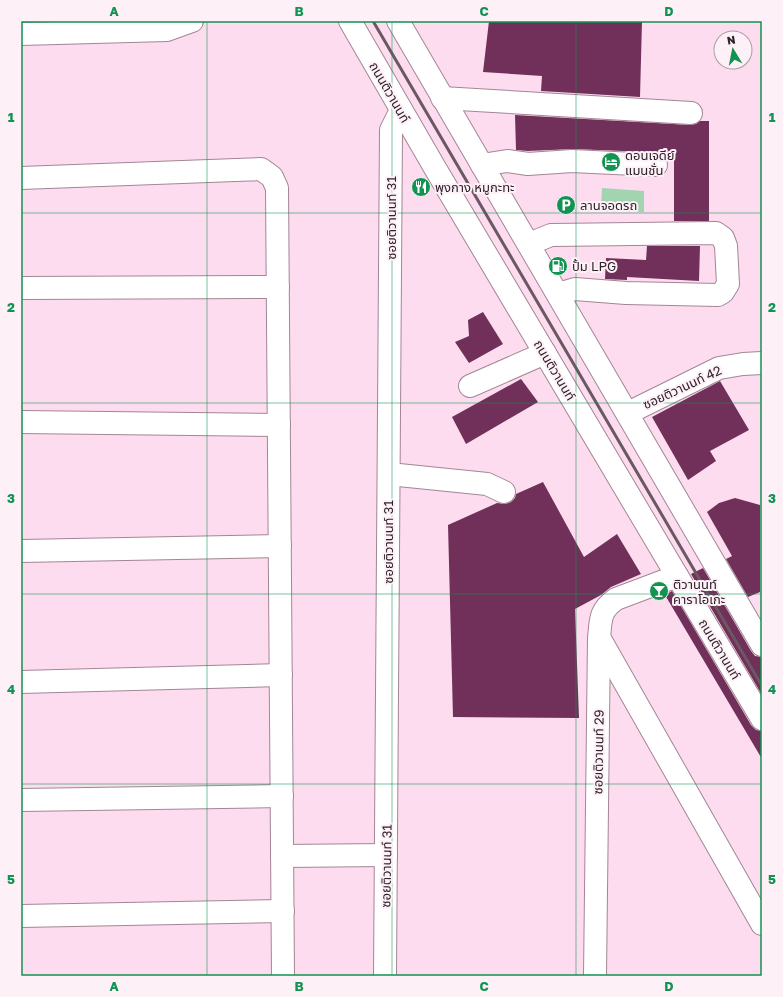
<svg xmlns="http://www.w3.org/2000/svg" width="783" height="997" viewBox="0 0 783 997" font-family="'Golos Text','Noto Sans Thai',sans-serif">
<style>
.green{fill:#a1d4af}
.building{fill:#713059}
.lines{fill:none;stroke-linecap:round;stroke-linejoin:round}
.minor-casing{stroke:#a38696;stroke-width:24}
.major-casing{stroke:#a38696;stroke-width:24}
.minor{stroke:#fff;stroke-width:22}
.major{stroke:#fff;stroke-width:22}
.rail{stroke:#6a5863;stroke-width:3}
.grid{fill:none;stroke:#119351;stroke-width:1;stroke-opacity:0.55}
.labels{text-anchor:middle;dominant-baseline:central;stroke-width:4;stroke-linejoin:round;paint-order:stroke}
.street-label{font-size:13px;fill:#2e2229;stroke:#fdf0f7}
.poi-label{font-size:13px;fill:#2e2229;stroke:#fdf0f7;text-anchor:start}
.neatline{fill:none;stroke:#119351;stroke-width:1.5}
.grid-label{font-size:13px;text-anchor:middle;font-weight:bold;fill:#119351}
</style>
<rect width="100%" height="100%" fill="#fcdcee"/>
<path class="green" d="M602,188L644,191V212L601,210Z"/>
<g class="building">
<path d="M489,21H642L640,97L541,91L542,76L483,72Z"/>
<path d="M515,115L690,125L696,124L700,121H709V221H674V153L573,149L528,151L516,150Z"/>
<path d="M647,246H700L699,281L627,277V280L605,279L606,258L646,260Z"/>
<path d="M483,312L503,344L469,363L455,342L469,336L468,320Z"/>
<path d="M521,379L538,402L466,444L452,417Z"/>
<path d="M720,381L749,430L710,451L716,461L688,480L652,417Z"/>
<path d="M543,482L584,557L617,534L641,574L611,587L601,595L575,609L579,718L453,717L448,525L497,503L505,504L511,502L515,498L516,494Z"/>
<path d="M735,498L760,505V592L748,597L726,559L732,556L707,512L719,503Z"/>
<path d="M703,568L751,651L755,656L762,657V695L691,574Z"/>
<path d="M672,591L751,725L756,730L762,731V759L665,595Z"/>
</g>
<g class="lines">
<defs>
<g id="minor">
<path d="M21,34L167,30L192,21"/>
<path d="M442,98L691,113"/>
<path d="M482,165L507,161L528,164L572,161L656,165"/>
<path d="M21,178L261,169L272,177L277,188L283,976"/>
<path d="M529,244L551,235L716,233L723,238L726,246L728,284L723,292L718,295L626,293L575,289L558,294"/>
<path d="M21,288L278,287"/>
<path d="M470,386L545,353"/>
<path d="M628,413L719,368L743,364L762,363"/>
<path d="M21,422L279,425"/>
<path d="M389,474L487,484L504,492"/>
<path d="M21,551L280,546"/>
<path d="M600,639L762,924"/>
<path d="M21,682L281,675"/>
<path d="M21,800L282,796"/>
<path d="M282,856L386,855"/>
<path d="M21,916L283,911"/>
<path d="M385,976L391,130L401,110"/>
<path d="M595,976L599,638C601,620 599,611 616,599L677,576"/>
</g>
<g id="major">
<path d="M350,21L435,168L762,719"/>
<path d="M398,21L762,645"/>
</g>
</defs>
<use href="#minor" class="minor-casing"/>
<use href="#major" class="major-casing"/>
<use href="#minor" class="minor"/>
<use href="#major" class="major"/>
<path class="rail" d="M373,21L762,686"/>
</g>
<path class="grid" d="M207,21V976M392,21V976M576,21V976M21,213H762M21,403H762M21,594H762M21,784H762"/>
<defs>
<symbol id="hotel-disc" viewBox="-11 -11 22 22"><circle r="9.5" fill="#119351" stroke="#fdf0f7"/><path d="M-6-4.5h1.5V1H6V5H4.5V3h-9V5H-6ZM-4 0a1.8 1.8 0 1 1 3.6 0ZM.5 0V-2.5h3Q6-2.5 6 0Z" fill="#fff"/></symbol>
<symbol id="restaurant-disc" viewBox="-11 -11 22 22"><circle r="9.5" fill="#119351" stroke="#fdf0f7"/><path d="M-5-6h1v4h1v-4h1v4h1v-4h1v5L-1.5 .5V6h-2V.5L-5-1ZM5-6V6H3V1.5H1.5Q1.5-4 5-6Z" fill="#fff"/></symbol>
<symbol id="parking-disc" viewBox="-11 -11 22 22"><circle r="9.5" fill="#119351" stroke="#fdf0f7"/><path d="M-3.5-5.5H1a3.5 3.5 0 0 1 0 7H-1V5.5H-3.5ZM-1-3.4V-.6H.8a1.4 1.4 0 0 0 0-2.8Z" fill="#fff"/></symbol>
<symbol id="fuel-disc" viewBox="-11 -11 22 22"><circle r="9.5" fill="#119351" stroke="#fdf0f7"/><path d="M-5.5-6h7V0h2V4h1.3V-2.5L3-4.5l.8-.8L6-3V5H2.5V1h-1V6h-7ZM-4.2-4.7v3.2H.2V-4.7Z" fill="#fff"/></symbol>
<symbol id="bar-disc" viewBox="-11 -11 22 22"><circle r="9.5" fill="#119351" stroke="#fdf0f7"/><path d="M-6-5H6L.8 .8V4.5H3.5V6h-7V4.5H-.8V.8Z" fill="#fff"/></symbol>
</defs>
<g fill-rule="evenodd">
<use href="#hotel-disc" x="600" y="151" width="22" height="22"/>
<use href="#restaurant-disc" x="410" y="176" width="22" height="22"/>
<use href="#parking-disc" x="555" y="194" width="22" height="22"/>
<use href="#fuel-disc" x="547" y="255" width="22" height="22"/>
<use href="#bar-disc" x="648" y="580" width="22" height="22"/>
</g>
<g class="labels">
<g class="street-label">
<text transform="translate(390 92) rotate(60)">ถนนติวานนท์</text>
<text transform="translate(391 218) rotate(-90)">ซอยติวานนท์ 31</text>
<text transform="translate(555 370) rotate(59)">ถนนติวานนท์</text>
<text transform="translate(682 387) rotate(-25)">ซอยติวานนท์ 42</text>
<text transform="translate(388 542) rotate(-90)">ซอยติวานนท์ 31</text>
<text transform="translate(720 649) rotate(59)">ถนนติวานนท์</text>
<text transform="translate(598 752) rotate(-89)">ซอยติวานนท์ 29</text>
<text transform="translate(386 866) rotate(-89)">ซอยติวานนท์ 31</text>
</g>
<g class="poi-label">
<text x="625" y="155">ดอนเจดีย์<tspan x="625" dy="15">แมนชั่น</tspan></text>
<text x="435" y="187">พุงกาง หมูกะทะ</text>
<text x="580" y="205">ลานจอดรถ</text>
<text x="572" y="266">ปั้ม LPG</text>
<text x="673" y="584">ติวานนท์<tspan x="673" dy="15">คาราโอเกะ</tspan></text>
</g>
</g>
<rect width="783" height="997" fill="none" stroke="#fdf0f7" stroke-width="44"/>
<g transform="translate(733 50) rotate(350)"><circle r="19" fill="#fdf0f7" stroke="#aa9ea5"/>
<path d="M0-3L7 15L0 10L-7 15Z" fill="#119351"/>
<text y="-6" font-size="11" font-weight="bold" text-anchor="middle" fill="#2e2229">N</text>
</g>
<rect x="22" y="22" width="739" height="953" class="neatline"/>
<g class="grid-label">
<text x="114" y="16">A</text>
<text x="299" y="16">B</text>
<text x="484" y="16">C</text>
<text x="669" y="16">D</text>
<text x="11" y="122">1</text>
<text x="772" y="122">1</text>
<text x="11" y="312">2</text>
<text x="772" y="312">2</text>
<text x="11" y="503">3</text>
<text x="772" y="503">3</text>
<text x="11" y="694">4</text>
<text x="772" y="694">4</text>
<text x="11" y="884">5</text>
<text x="772" y="884">5</text>
<text x="114" y="991">A</text>
<text x="299" y="991">B</text>
<text x="484" y="991">C</text>
<text x="669" y="991">D</text>
</g>
</svg>
